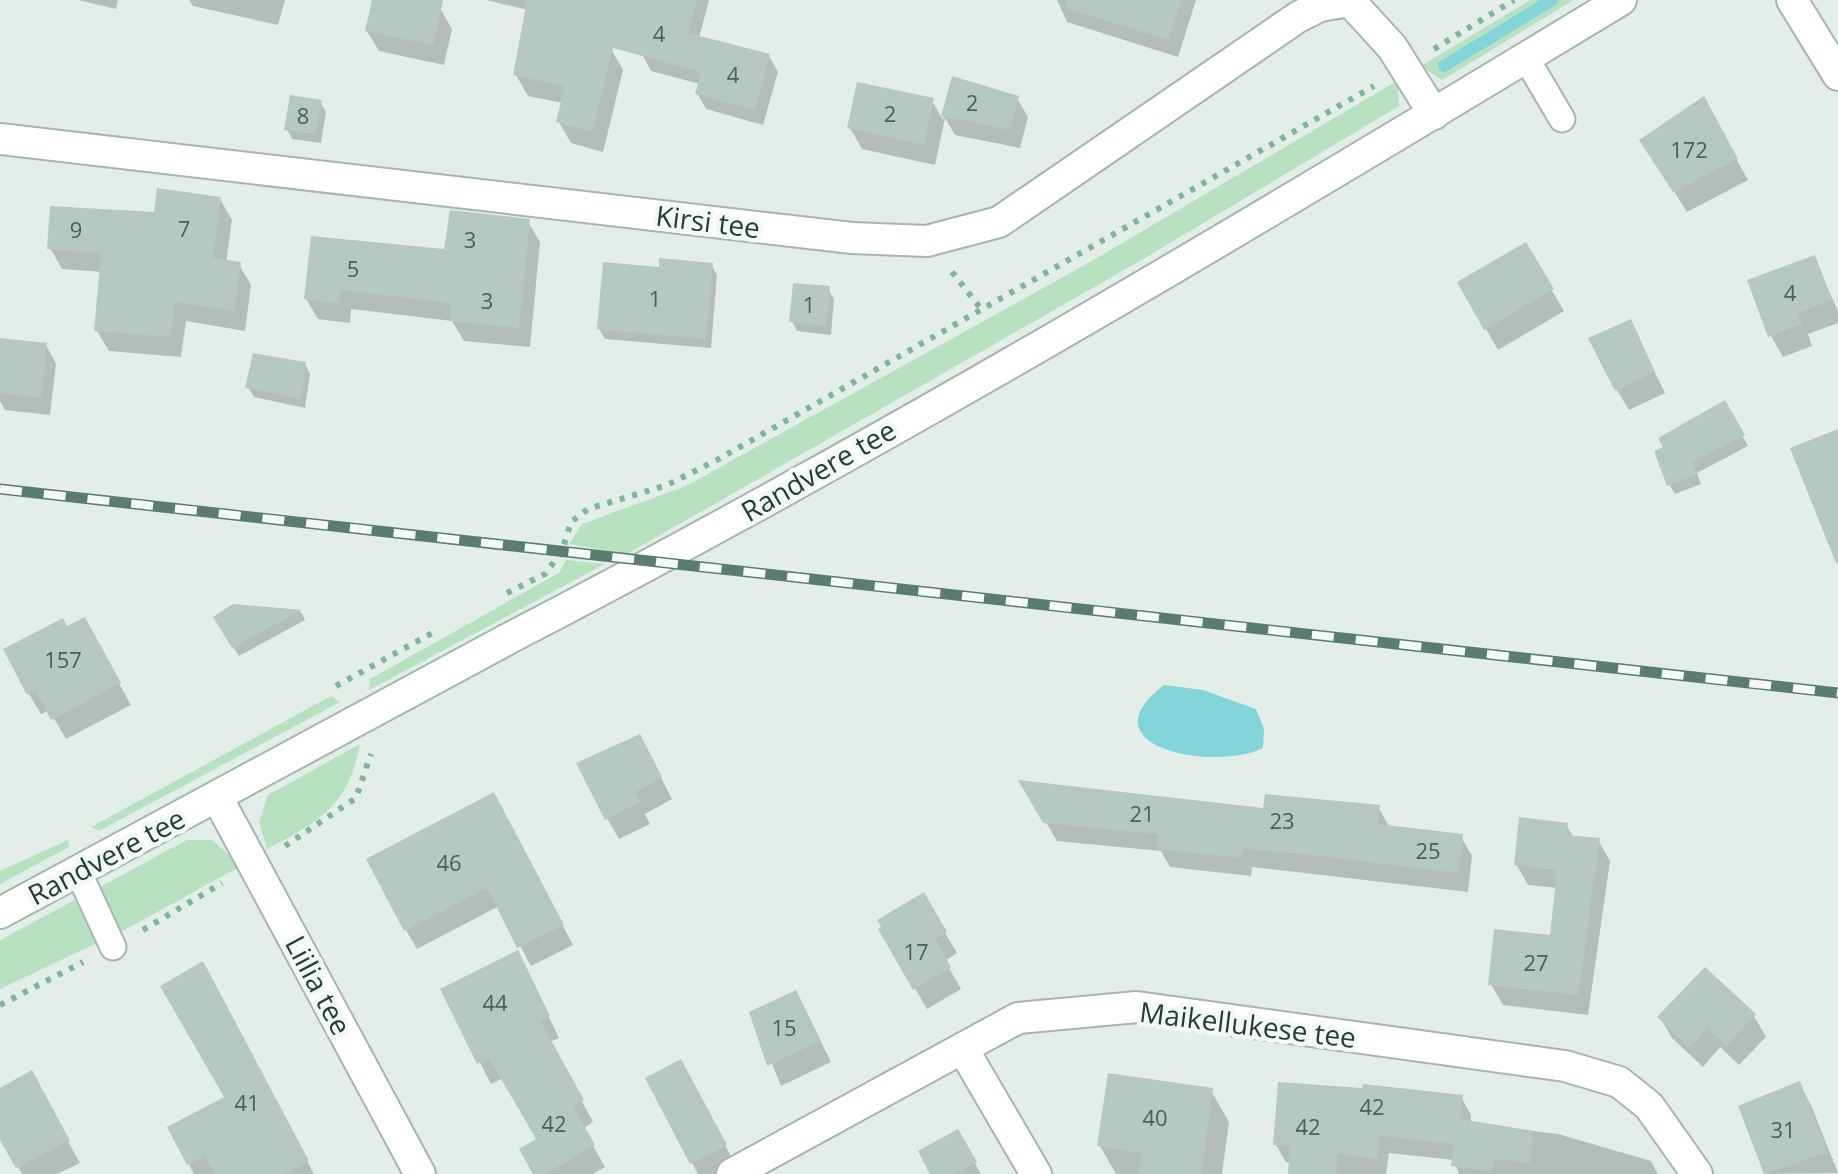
<svg xmlns="http://www.w3.org/2000/svg" width="1838" height="1174" viewBox="0 0 1838 1174" font-family="'Open Sans',sans-serif">
<style>
.green{fill:#b8e2bf}
.water{fill:#83d5d9}
.shadow{fill:#0003}
.lines{fill:none;stroke-linecap:round;stroke-linejoin:round}
.stream{stroke:#83d5d9;stroke-width:12}
.building{fill:#b6c9c0}
.service-casing{stroke:#a4b7ae;stroke-width:29}
.minor-casing{stroke:#a4b7ae;stroke-width:34}
.tertiary-casing{stroke:#a4b7ae;stroke-width:34}
.secondary-casing{stroke:#9ebbae;stroke-width:34}
.path{stroke:#7eb59f;stroke-width:6;stroke-dasharray:5 8;stroke-linecap:butt}
.service{stroke:#fff;stroke-width:25}
.minor{stroke:#fff;stroke-width:30}
.tertiary{stroke:#fff;stroke-width:30}
.secondary{stroke:#fff;stroke-width:30}
.rail-casing{stroke:#5a7d70;stroke-width:11}
.rail{stroke:#f3faf5;stroke-width:8;stroke-dasharray:22;stroke-linecap:butt}
.labels{text-anchor:middle;dominant-baseline:central;stroke-width:9;stroke-linejoin:round;paint-order:stroke}
.number-label{font-size:22px;fill:#456358}
.street-label{font-size:28px;fill:#1f4135;stroke:#f3faf5}
</style>
<rect width="100%" height="100%" fill="#e2eee7"/>
<g class="green">
<path d="M1530,0H1574L1442,80L1421,66Z"/>
<path d="M1397,81L1399,106L1138,262L627,554L569,544L582,524L686,486L1090,262Z"/>
<path d="M566,560L605,564L369,690L370,679L559,573Z"/>
<path d="M331,696L340,702L99,831L91,827Z"/>
<path d="M360,744C349,805 320,821 267,849L259,822L268,795Z"/>
<path d="M68,840L69,847L0,884V871Z"/>
<path d="M187,840H212L241,866L121,932L98,888Z"/>
<path d="M75,900L97,943L0,989V940Z"/>
</g>
<path class="water" d="M1164,685L1203,690L1256,709L1264,729L1263,748C1214,772 1082,747 1164,685Z"/>
<g class="shadow">
<path d="M78,0H118L116,9Z"/>
<path d="M189,0H285L278,25L193,6Z"/>
<path d="M374,0H405L440,8L452,29L444,65L379,51L367,31Z"/>
<path d="M486,0H551L548,15Z"/>
<path d="M656,0H709L699,38L769,56L778,72L763,125L706,109L697,93L700,84L651,71L642,54Z"/>
<path d="M1057,0H1196L1178,57L1067,22Z"/>
<path d="M611,49L623,70L603,152L571,143L559,122L563,103L528,96L516,75Z"/>
<path d="M954,79L1017,98L1028,117L1020,148L955,135L945,118L935,165L862,149L850,128L932,101L943,120Z"/>
<path d="M1703,100L1748,180L1687,212L1655,161Z"/>
<path d="M320,102L326,112L321,143L292,139L287,129Z"/>
<path d="M220,199L232,220L226,263L239,265L251,285L245,331L186,321L181,357L109,351L97,331L102,272L62,269L50,248Z"/>
<path d="M528,222L540,242L530,347L464,341L452,321L351,309L350,323L318,319L306,299Z"/>
<path d="M1525,245L1564,311L1498,350L1460,283Z"/>
<path d="M1814,258L1838,311V323L1808,334L1812,346L1783,357L1771,336Z"/>
<path d="M711,265L717,275L711,348L605,339L599,329Z"/>
<path d="M828,289L834,299L831,335L797,331L792,321Z"/>
<path d="M1630,322L1665,393L1629,410L1617,390Z"/>
<path d="M0,340L46,345L56,364L50,415L5,410L0,401Z"/>
<path d="M305,364L310,374L305,408L254,397L248,387Z"/>
<path d="M1724,403L1748,446L1697,473L1701,484L1675,494L1669,484Z"/>
<path d="M234,607L301,612L305,620L239,656L216,618Z"/>
<path d="M84,620L131,705L66,739L49,710L41,714L29,694L67,629Z"/>
<path d="M651,758L672,799L645,814L650,824L619,839L607,818Z"/>
<path d="M1023,783L1265,810L1378,807L1390,828L1461,837L1472,856L1468,892L1252,867L1251,876L1170,867L1161,851L1057,841Z"/>
<path d="M504,815L573,945L531,966L499,906L417,949L406,930Z"/>
<path d="M1566,825L1574,838L1598,840L1610,861L1588,1015L1503,1005L1491,984L1552,938L1558,888L1528,885L1516,864Z"/>
<path d="M923,896L957,953L945,961L961,989L927,1009L881,930Z"/>
<path d="M528,974L559,1038L550,1042L593,1122L583,1128L605,1167L593,1174H536L539,1140L503,1078L491,1084L443,990Z"/>
<path d="M216,989L314,1174H194L170,1128L227,1098Z"/>
<path d="M752,1013L807,1014L831,1062L781,1086Z"/>
<path d="M1754,1016L1766,1037L1739,1065L1720,1047L1703,1067L1672,1038L1660,1017Z"/>
<path d="M31,1074L80,1163L57,1174H22L0,1133V1091Z"/>
<path d="M648,1079L692,1083L736,1166L722,1174H698Z"/>
<path d="M1799,1084L1811,1105L1838,1173L1767,1174L1741,1107Z"/>
<path d="M1211,1091L1229,1122L1222,1174H1116L1100,1146Z"/>
<path d="M1461,1097L1471,1115V1123L1558,1134L1651,1161L1658,1174H1459L1454,1160L1389,1153L1386,1174H1291V1163L1286,1162L1276,1145Z"/>
<path d="M957,1132L981,1174H931Z"/>
</g>
<g class="lines">
<path class="stream" d="M1444,66L1552,0"/>
</g>
<g class="building">
<path d="M372,0H443L433,45L365,31Z"/>
<path d="M527,0H697L688,33L770,54L755,110L695,94L701,72L613,48L592,132L556,122L565,86L513,75Z"/>
<path d="M1067,0H1181L1168,40L1065,8Z"/>
<path d="M952,76L1019,96L1010,130L941,116Z"/>
<path d="M857,82L934,98L924,145L847,128Z"/>
<path d="M290,95L322,100L316,134L284,130Z"/>
<path d="M1704,96L1738,159L1673,192L1639,140Z"/>
<path d="M157,188L221,197L213,258L241,262L234,311L175,302L170,337L94,331L101,253L47,249L50,206L154,212Z"/>
<path d="M450,210L530,219L519,328L450,321L451,303L341,290L339,304L304,299L311,236L444,249Z"/>
<path d="M1526,242L1554,289L1484,330L1457,282Z"/>
<path d="M1815,255L1832,300L1798,313L1802,324L1768,337L1747,280Z"/>
<path d="M659,258L713,263L706,339L597,329L603,262L659,267Z"/>
<path d="M793,283L830,286L826,326L789,322Z"/>
<path d="M1631,319L1655,372L1615,391L1588,338Z"/>
<path d="M0,338L47,343L41,398L0,393Z"/>
<path d="M253,353L306,362L301,399L245,388Z"/>
<path d="M1725,400L1745,435L1693,462L1698,474L1667,486L1654,451L1663,447L1658,438Z"/>
<path d="M1838,429V563H1836L1790,448Z"/>
<path d="M233,604L302,610L232,648L213,617Z"/>
<path d="M85,617L121,683L51,720L36,690L27,695L3,649L63,618L67,626Z"/>
<path d="M640,734L662,777L635,792L640,802L605,820L576,763Z"/>
<path d="M1018,780L1263,808L1265,794L1380,805L1378,824L1463,834L1458,873L1305,854L1243,849L1242,858L1157,849L1158,834L1043,823Z"/>
<path d="M494,792L564,925L517,948L487,888L404,931L366,859Z"/>
<path d="M1519,817L1568,823L1566,835L1600,838L1578,995L1488,985L1494,929L1550,935L1557,870L1514,865Z"/>
<path d="M924,892L947,932L935,939L951,967L913,990L878,929L881,927L877,920Z"/>
<path d="M518,950L550,1016L540,1020L584,1100L573,1106L595,1145L545,1174H533L519,1149L536,1139L489,1058L477,1064L440,989Z"/>
<path d="M203,961L309,1161L285,1174H214L205,1156L187,1165L167,1127L224,1097L160,986Z"/>
<path d="M1705,967L1756,1014L1726,1046L1707,1028L1690,1047L1657,1017Z"/>
<path d="M796,990L821,1041L767,1066L749,1012Z"/>
<path d="M681,1059L727,1145L690,1164L645,1078Z"/>
<path d="M32,1070L70,1141L16,1168L0,1140V1088Z"/>
<path d="M1108,1073L1213,1088L1201,1174H1139L1142,1153L1097,1146Z"/>
<path d="M1800,1081L1828,1152L1764,1174L1738,1106Z"/>
<path d="M1278,1082L1362,1088L1363,1084L1463,1095L1460,1119L1533,1131L1530,1163L1493,1159L1492,1171L1451,1166L1454,1144L1380,1136L1377,1159L1338,1154L1336,1174H1288L1290,1146L1273,1145Z"/>
<path d="M958,1129L977,1162L955,1174H930L918,1151Z"/>
</g>
<g class="lines">
<defs>
<g id="service">
<path d="M1526,58L1562,119"/>
<path d="M78,871L113,947"/>
</g>
<g id="minor">
<path d="M1349,0L1392,47L1434,114"/>
<path d="M1792,0L1838,75"/>
<path d="M0,139L852,238L927,241L999,222L1298,17L1320,6L1350,1"/>
<path d="M217,797L420,1174"/>
<path d="M963,1049L1036,1174"/>
<path d="M732,1174L1018,1018L1137,1007L1565,1066L1619,1082L1649,1106L1697,1174"/>
</g>
<path id="tertiary" d="M506,640C886,443 1255,222 1621,0"/>
<path id="secondary" d="M0,913L506,640"/>
</defs>
<use href="#service" class="service-casing"/>
<use href="#minor" class="minor-casing"/>
<use href="#tertiary" class="tertiary-casing"/>
<use href="#secondary" class="secondary-casing"/>
<g class="path">
<path d="M1434,49L1514,0"/>
<path d="M952,272L982,310"/>
<path d="M507,593L545,574L562,551L571,522L588,509L667,485L717,460L1374,86"/>
<path d="M336,686L434,632"/>
<path d="M285,846L356,798L371,754"/>
<path d="M143,930L222,883"/>
<path d="M0,1005L83,962"/>
</g>
<use href="#service" class="service"/>
<use href="#minor" class="minor"/>
<use href="#tertiary" class="tertiary"/>
<use href="#secondary" class="secondary"/>
<defs>
<path id="rail" d="M0,489L1838,693"/>
</defs>
<use href="#rail" class="rail-casing"/>
<use href="#rail" class="rail"/>
</g>
<g class="labels">
<g class="number-label">
<text x="659" y="33">4</text>
<text x="733" y="74">4</text>
<text x="972" y="102">2</text>
<text x="890" y="113">2</text>
<text x="303" y="115">8</text>
<text x="1689" y="149">172</text>
<text x="184" y="228">7</text>
<text x="76" y="229">9</text>
<text x="470" y="239">3</text>
<text x="353" y="268">5</text>
<text x="1790" y="292">4</text>
<text x="655" y="298">1</text>
<text x="487" y="300">3</text>
<text x="809" y="304">1</text>
<text x="63" y="659">157</text>
<text x="1142" y="813">21</text>
<text x="1282" y="820">23</text>
<text x="1428" y="850">25</text>
<text x="449" y="862">46</text>
<text x="916" y="951">17</text>
<text x="1536" y="962">27</text>
<text x="495" y="1002">44</text>
<text x="784" y="1027">15</text>
<text x="247" y="1102">41</text>
<text x="1372" y="1106">42</text>
<text x="1155" y="1117">40</text>
<text x="554" y="1123">42</text>
<text x="1308" y="1126">42</text>
<text x="1783" y="1129">31</text>
</g>
<g class="street-label">
<text transform="translate(708 221) rotate(7)">Kirsi tee</text>
<text transform="translate(818 470) rotate(-30)">Randvere tee</text>
<text transform="translate(106 856) rotate(-28)">Randvere tee</text>
<text transform="translate(319 985) rotate(62)">Liilia tee</text>
<text transform="translate(1248 1024) rotate(7)">Maikellukese tee</text>
</g>
</g>
</svg>
